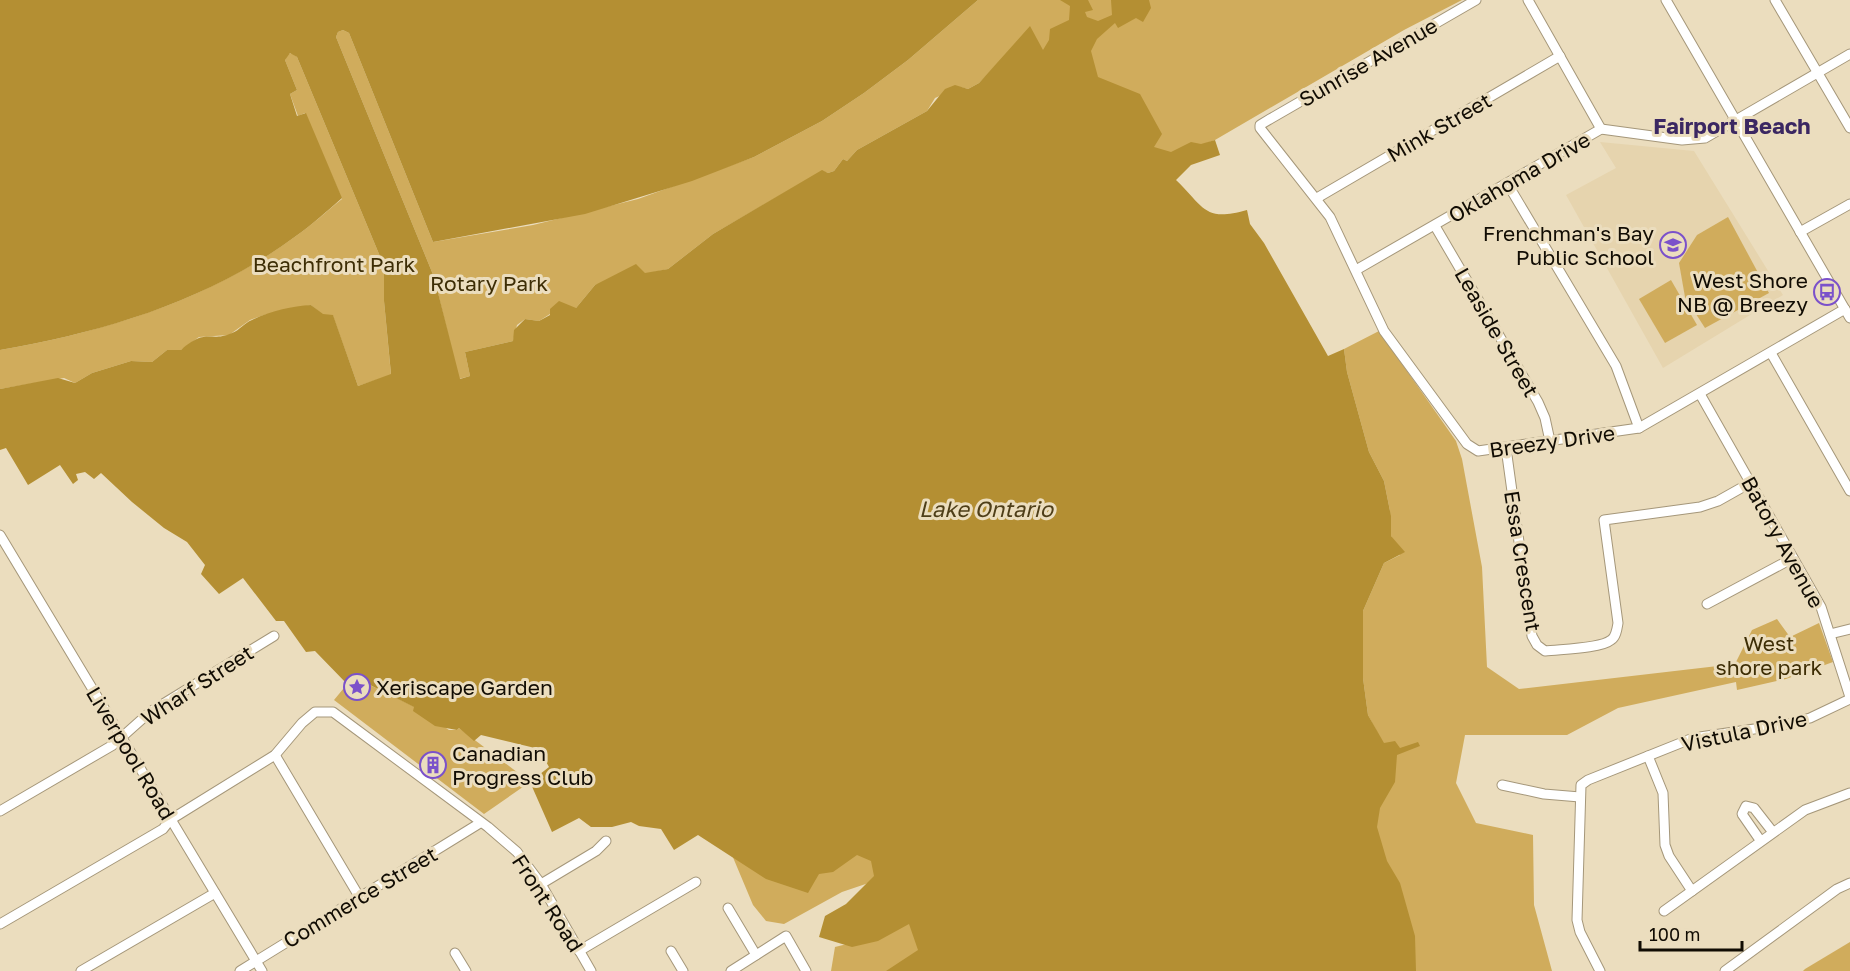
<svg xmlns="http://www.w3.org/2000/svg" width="1850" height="971" viewBox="0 0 1850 971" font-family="'Golos Text',sans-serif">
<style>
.built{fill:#e6d4ae}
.green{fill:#d0ac5c}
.water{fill:#b48f33}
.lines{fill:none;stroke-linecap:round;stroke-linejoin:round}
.minor-casing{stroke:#a5977a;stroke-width:11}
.minor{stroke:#fff;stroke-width:9}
.labels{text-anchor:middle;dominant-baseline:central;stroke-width:6;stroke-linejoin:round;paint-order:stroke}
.street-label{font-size:21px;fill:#110c03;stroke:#ebddbe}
.poi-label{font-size:21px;fill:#110c03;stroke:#ebddbe;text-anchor:end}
.park-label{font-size:21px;fill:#3d2d05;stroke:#ebddbe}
.neighbourhood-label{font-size:22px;font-weight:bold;fill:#3b2762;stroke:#ebddbe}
.water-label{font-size:22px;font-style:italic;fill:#4e3e18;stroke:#ebddbe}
</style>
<rect width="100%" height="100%" fill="#ebddbe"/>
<path class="built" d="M1600,142L1694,151L1783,295L1663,368L1566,195L1616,168Z"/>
<g class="green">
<path d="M978,0H1462L1404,30L1215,140L1163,159L997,64L979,83L968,89L960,87L935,98L927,111L857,150L847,161L843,159L834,171L828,173L822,171L713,234L668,269L595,285L576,308L550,314L539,321L525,319L517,325L513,341L465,352L470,376L459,379L434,277L336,37L338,32L343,30L349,33L433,242L533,225L638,199L754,157L822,121L864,93L908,60Z"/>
<path d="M287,54L292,53L297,57L384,266V301L391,375L358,386L333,316L323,315L311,305L264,315L250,320L229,335L199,337L181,350H167L152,362L131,361L92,373L75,383L64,378L0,389V350C105,332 209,300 296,236C312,225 327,211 342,199L305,113L298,116L290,94L297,90L285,60Z"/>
<path d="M1728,217L1769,293L1705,328L1685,297L1679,263L1697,235Z"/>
<path d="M1671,280L1697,325L1665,343L1639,299Z"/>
<path d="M1379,331L1456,441L1462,459L1482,567L1487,667L1519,689L1735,664L1752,630L1777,619L1790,637L1819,623L1833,662L1786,679L1737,690L1736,682L1618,708L1567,735H1465L1456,783L1476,823L1533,835L1534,905L1552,971H1389L1364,847L1384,745L1368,715L1363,678V611L1384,563L1400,555L1391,536L1390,511L1384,481L1369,452L1347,372L1344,349Z"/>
<path d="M353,677L415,707L449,730H457L459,728L530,782L484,814L334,700Z"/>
<path d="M833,841L901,872L842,892L784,924L766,921L753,905L732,855Z"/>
<path d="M896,913L937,935L908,971H831L835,947L851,943Z"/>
<path d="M1850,942V971H1803L1805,969Z"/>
</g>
<path class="water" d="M0,0H978L908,60L864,93L822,121L754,157L692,181L585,214L433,242L349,33L343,30L338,32L336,37L434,277L460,379L470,376L465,352L513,341L514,330L525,319L539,321L550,315V309L559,301L576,308L595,285L636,264L645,273L668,269L713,234L822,170L828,173L834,171L843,159L847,161L857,150L927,111L945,89L955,85L968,89L979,83L1030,26L1043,50L1049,40L1050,29L1069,20L1070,6L1060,0H1088L1093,10L1085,12L1087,17L1098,21L1112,15L1111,0H1149L1151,8L1143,22L1136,18L1118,28L1115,23L1097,39L1091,51L1098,77L1140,94L1162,134L1154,147L1171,152L1191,142L1201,144L1215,140L1220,155L1191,165L1176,180C1205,208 1204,222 1247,210L1250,224L1264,243L1328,356L1344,349L1347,372L1369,452L1384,481L1391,516V536L1405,552L1384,563L1363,611V678L1368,715L1384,743L1395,741L1400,748L1418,742L1420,746L1397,755L1395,782L1380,808L1377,827L1387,861L1400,883L1415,936L1416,971H886L918,950L909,924L878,941L852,947L819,937L825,916L846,904L874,876L871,861L857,855L833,872L819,874L808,893L766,879L698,835L674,850L661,829L639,826L631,822L612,827H591L579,818L552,832L530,782L549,767L539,749L481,735L474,741L459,728L457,730L435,726L413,711L414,707L354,677L348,685L315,651L306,652L284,621H276L243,578L219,594L201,574L205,565L187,542L164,528L132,502L101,473L94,479L85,472L76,474L78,480L73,484L60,465L28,485L6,448L0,450V389L58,378L75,383L92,373L131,361L152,362L167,350H181C207,327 210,343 232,333C240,330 244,323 252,320C270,311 292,306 311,305L323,314L333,315L358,386L391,374L384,301V266L297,57L290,53L285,60L297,90L290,94L297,116L306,113L342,198C327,211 312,225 296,236C210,300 105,332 0,350Z"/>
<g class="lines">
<defs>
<g id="minor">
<path d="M1476,0L1270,119L1260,125V128L1330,217L1384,331L1467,444L1478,451L1639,428L1845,309"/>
<path d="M1528,0L1601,129"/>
<path d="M1666,0L1850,318"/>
<path d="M1775,0L1850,128"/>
<path d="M1507,183L1616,366L1639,428"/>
<path d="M1317,198L1560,56"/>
<path d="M1435,226L1538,402L1545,418L1550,441"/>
<path d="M1800,232L1850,204"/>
<path d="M1356,270L1601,129L1682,140L1705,138L1850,54"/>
<path d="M1771,353L1850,491"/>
<path d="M1700,394L1821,607L1850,697"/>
<path d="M1506,448L1532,636L1537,645L1545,651C1560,649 1600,649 1611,640C1616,637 1617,629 1618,623L1604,520L1700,507L1718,501L1750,483"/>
<path d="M0,535L262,971"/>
<path d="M1707,604L1793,558"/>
<path d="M1830,634L1850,629"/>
<path d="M275,755L360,898"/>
<path d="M1648,756L1663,793L1665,845L1669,856L1692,891"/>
<path d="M1502,785L1544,794L1580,797"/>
<path d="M0,811L113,745L150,712L274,636"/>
<path d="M1760,840L1742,814L1746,806L1754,808L1772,831"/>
<path d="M541,884L596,851L606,841"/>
<path d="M728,908L756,955"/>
<path d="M1664,911L1805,810L1850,793"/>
<path d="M0,924L163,829L170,820L275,755L302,723L315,712H333L488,827L517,852L541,884L591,971"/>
<path d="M579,951L696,882"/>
<path d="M671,951L683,971"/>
<path d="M455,953L466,971"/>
<path d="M81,971L215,893"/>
<path d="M240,971L480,823"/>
<path d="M731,971L786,936L806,971"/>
<path d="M1600,971L1580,932L1577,920L1581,785L1588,780L1693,738L1788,724L1810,718L1850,699"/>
<path d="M1725,971L1837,889L1850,883"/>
</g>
</defs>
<use href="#minor" class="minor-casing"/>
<use href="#minor" class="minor"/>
</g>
<defs>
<symbol id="school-ring" viewBox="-11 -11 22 22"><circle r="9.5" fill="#ebddbe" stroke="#7b51ca" stroke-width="1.5"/><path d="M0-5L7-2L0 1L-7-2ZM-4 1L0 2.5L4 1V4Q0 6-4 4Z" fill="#7b51ca"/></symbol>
<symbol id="bus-ring" viewBox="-11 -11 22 22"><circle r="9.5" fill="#ebddbe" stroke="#7b51ca" stroke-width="1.5"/><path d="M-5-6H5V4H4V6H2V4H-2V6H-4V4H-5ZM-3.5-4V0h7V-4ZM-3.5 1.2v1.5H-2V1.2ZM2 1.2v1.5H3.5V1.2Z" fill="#7b51ca"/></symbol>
<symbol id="sight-ring" viewBox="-11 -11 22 22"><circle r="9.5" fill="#ebddbe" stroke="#7b51ca" stroke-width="1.5"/><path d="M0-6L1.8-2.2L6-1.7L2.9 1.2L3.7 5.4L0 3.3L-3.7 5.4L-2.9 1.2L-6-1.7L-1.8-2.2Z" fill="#7b51ca"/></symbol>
<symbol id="building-ring" viewBox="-11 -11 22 22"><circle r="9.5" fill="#ebddbe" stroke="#7b51ca" stroke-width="1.5"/><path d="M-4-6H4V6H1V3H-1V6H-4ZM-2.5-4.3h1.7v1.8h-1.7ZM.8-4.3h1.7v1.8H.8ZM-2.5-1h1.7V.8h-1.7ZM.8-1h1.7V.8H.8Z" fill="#7b51ca"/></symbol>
</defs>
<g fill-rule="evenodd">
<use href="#school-ring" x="1658" y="230" width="30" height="30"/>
<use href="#bus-ring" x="1812" y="277" width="30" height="30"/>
<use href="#sight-ring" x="342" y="672" width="30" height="30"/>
<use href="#building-ring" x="418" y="750" width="30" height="30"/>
</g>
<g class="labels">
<g class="street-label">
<text transform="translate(1368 62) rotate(-30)">Sunrise Avenue</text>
<text transform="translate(1439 127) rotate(-30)">Mink Street</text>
<text transform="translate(1519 177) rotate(-30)">Oklahoma Drive</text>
<text transform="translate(1497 332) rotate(60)">Leaside Street</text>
<text transform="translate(1552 441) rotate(-8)">Breezy Drive</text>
<text transform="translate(1783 542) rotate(61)">Batory Avenue</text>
<text transform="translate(1523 561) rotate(81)">Essa Crescent</text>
<text transform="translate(197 685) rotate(-33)">Wharf Street</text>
<text transform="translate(1744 731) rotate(-12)">Vistula Drive</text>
<text transform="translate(131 753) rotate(59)">Liverpool Road</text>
<text transform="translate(360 897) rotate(-31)">Commerce Street</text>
<text transform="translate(548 903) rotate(57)">Front Road</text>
</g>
<g class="poi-label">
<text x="1654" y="233">Frenchman's Bay<tspan x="1654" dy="24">Public School</tspan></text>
<text x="1808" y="280">West Shore<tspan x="1808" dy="24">NB @ Breezy</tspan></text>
<text x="376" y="687" text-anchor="start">Xeriscape Garden</text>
<text x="452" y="753" text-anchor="start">Canadian<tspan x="452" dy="24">Progress Club</tspan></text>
</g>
<g class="park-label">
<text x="334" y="264">Beachfront Park</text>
<text x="489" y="283">Rotary Park</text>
<text x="1769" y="643">West<tspan x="1769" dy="24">shore park</tspan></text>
</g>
<g class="neighbourhood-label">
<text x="1732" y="125">Fairport Beach</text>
</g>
<g class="water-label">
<text x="986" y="508">Lake Ontario</text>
</g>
</g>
<path d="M1640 941v9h102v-9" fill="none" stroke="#110c03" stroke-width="3"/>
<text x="1649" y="941" font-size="18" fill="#110c03" stroke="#ebddbe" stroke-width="4.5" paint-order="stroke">100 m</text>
</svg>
